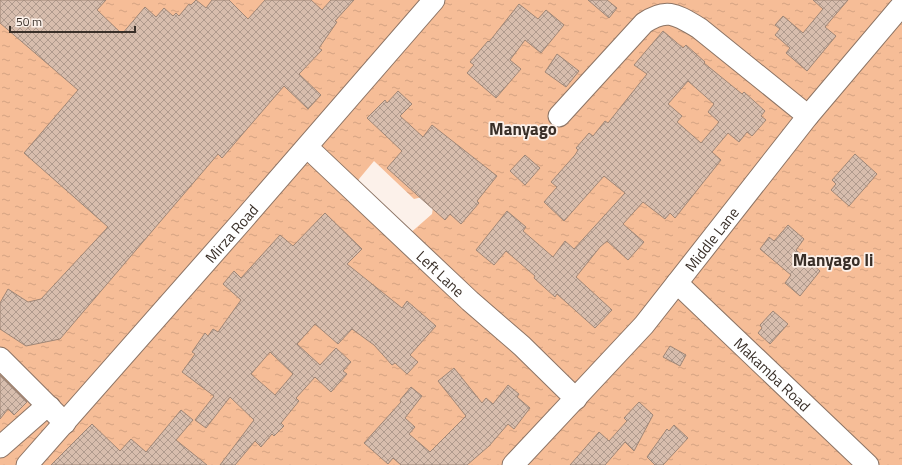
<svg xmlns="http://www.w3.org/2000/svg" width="902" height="465" viewBox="0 0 902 465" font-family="'Titillium Web',sans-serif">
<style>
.water{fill:url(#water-ripples);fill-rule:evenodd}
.building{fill:url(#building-cross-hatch);stroke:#9f8676;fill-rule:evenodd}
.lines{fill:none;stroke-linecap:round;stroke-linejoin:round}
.minor-casing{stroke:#8c7465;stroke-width:23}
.minor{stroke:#fff;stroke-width:21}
.labels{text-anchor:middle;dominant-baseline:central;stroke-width:3.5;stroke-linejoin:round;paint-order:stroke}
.street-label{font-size:15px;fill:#392f28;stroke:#fcf1ea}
.quarter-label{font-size:17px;font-weight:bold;fill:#392f28;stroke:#fcf1ea}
</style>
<defs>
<pattern id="water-ripples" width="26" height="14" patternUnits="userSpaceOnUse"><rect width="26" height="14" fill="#f6bd97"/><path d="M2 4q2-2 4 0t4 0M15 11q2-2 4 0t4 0" fill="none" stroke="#d4a382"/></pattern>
<pattern id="building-cross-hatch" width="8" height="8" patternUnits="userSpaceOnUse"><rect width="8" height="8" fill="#d7bdad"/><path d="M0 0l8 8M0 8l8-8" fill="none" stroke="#af9a8d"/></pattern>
</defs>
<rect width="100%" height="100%" fill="#fcf1ea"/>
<path class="water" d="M0,0H902V465H0ZM374,161L414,199L435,194L432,214L408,235L354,185Z"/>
<g class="building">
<path d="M0,0H106L97,10L122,34L145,7L156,17L164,8L173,16L176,13L179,16L189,4L191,5L196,0L206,8L212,0H229L248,19L265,0H311L322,10L331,0H354L335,21L337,22L319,48L322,50L299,74L321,95L308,109L284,86L222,158L218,154L60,339L26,346L0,329V303L8,289L28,302L41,299L108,227L24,153L78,90L0,23Z"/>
<path d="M588,0H607L617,8L609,18Z"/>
<path d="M813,0H848L825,27L836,36L807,71L786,53L790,48L775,35L780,29L775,25L783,16L803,33L823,9Z"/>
<path d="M519,4L538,19L546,10L564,25L541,53L525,40L510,60L521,69L496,98L467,73L474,65L470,62L488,41L489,42Z"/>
<path d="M663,31L683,48L686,45L705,62L704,63L742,94L744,92L765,111L761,116L766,120L752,136L747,132L739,142L728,133L712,152L721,160L675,218L670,213L665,219L643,202L623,224L644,242L628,260L607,241L600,247L576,277L612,310L595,328L557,294L555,297L534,278L535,276L506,251L494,265L476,250L507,211L526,227L523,231L553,257L565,241L574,249L625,193L604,176L564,221L544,202L557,187L551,182L575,155L578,150L576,148L589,133L593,136L605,121L608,123L647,74L634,65ZM688,81L714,104L708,112L719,122L701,143L677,122L682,116L668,104Z"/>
<path d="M557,54L579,71L566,87L545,72Z"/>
<path d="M398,91L412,104L400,116L423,137L432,125L497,176L477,201L479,203L461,224L450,214L445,220L387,168L402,151L367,118L385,100L387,103Z"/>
<path d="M855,154L877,174L849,206L831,190L836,184L832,180Z"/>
<path d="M525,155L540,168L525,185L510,171Z"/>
<path d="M325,213L362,249L347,264L402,308L407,301L436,326L410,355L418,362L407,374L395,363L392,365L374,345L352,329L338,344L315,324L297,344L320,365L336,348L351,362L343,371L347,374L331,392L315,377L296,398L299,401L281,423L284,426L274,436L272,434L261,447L255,441L235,465H220L254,420L230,397L206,428L195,420L214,396L182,372L195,354L192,352L205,333L208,336L213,329L218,332L241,300L223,284L234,271L241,278L280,235L293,246ZM270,352L293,374L275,395L251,374Z"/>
<path d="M788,225L804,239L796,250L820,271L800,296L785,283L791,275L760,249L769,237L774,241Z"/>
<path d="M773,311L788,324L770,344L758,333L762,328L760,325Z"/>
<path d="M670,346L686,355L680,366L663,357Z"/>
<path d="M454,368L482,403L486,398L493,404L508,385L519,394L517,397L530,408L514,429L508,424L489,446L467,465H401L393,458L388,464L364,443L401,402L400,400L411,387L422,396L405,418L415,427L409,434L430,452L466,416L438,381Z"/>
<path d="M0,375L27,402L14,415L8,409L0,419Z"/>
<path d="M639,402L653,415L634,451L625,442L605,465H570L599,432L609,441L627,421L624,418Z"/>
<path d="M181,410L193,420L176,440L207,465H51L92,424L120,451L131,439L146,452Z"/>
<path d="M674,425L688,438L663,465H655L647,457L667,429L669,431Z"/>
</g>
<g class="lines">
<defs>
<g id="minor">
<path d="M559,116L644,23C667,7 677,15 699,28L808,116"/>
<path id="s1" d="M307,147L470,301L522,346L576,399"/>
<path id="s2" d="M677,283L868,465"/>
<path d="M0,358L65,423"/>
<path d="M0,447L41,411L50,407"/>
<path id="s3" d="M27,465L243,220L434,0"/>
<path id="s4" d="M513,465L644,325L808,116L902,5"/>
</g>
</defs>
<use href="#minor" class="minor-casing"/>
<use href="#minor" class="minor"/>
</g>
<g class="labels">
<g class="street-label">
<text stroke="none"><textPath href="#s3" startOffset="309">Mirza Road</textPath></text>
<text stroke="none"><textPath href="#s4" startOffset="301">Middle Lane</textPath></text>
<text stroke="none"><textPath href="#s1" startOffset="184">Left Lane</textPath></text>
<text stroke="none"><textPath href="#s2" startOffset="132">Makamba Road</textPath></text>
</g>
<g class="quarter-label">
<text x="523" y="129">Manyago</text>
<text x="833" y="260">Manyago Ii</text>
</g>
</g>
<path d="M10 26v6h125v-6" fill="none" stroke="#392f28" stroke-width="2"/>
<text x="16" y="26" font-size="12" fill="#392f28" stroke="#fcf1ea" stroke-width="3" paint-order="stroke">50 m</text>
</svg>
